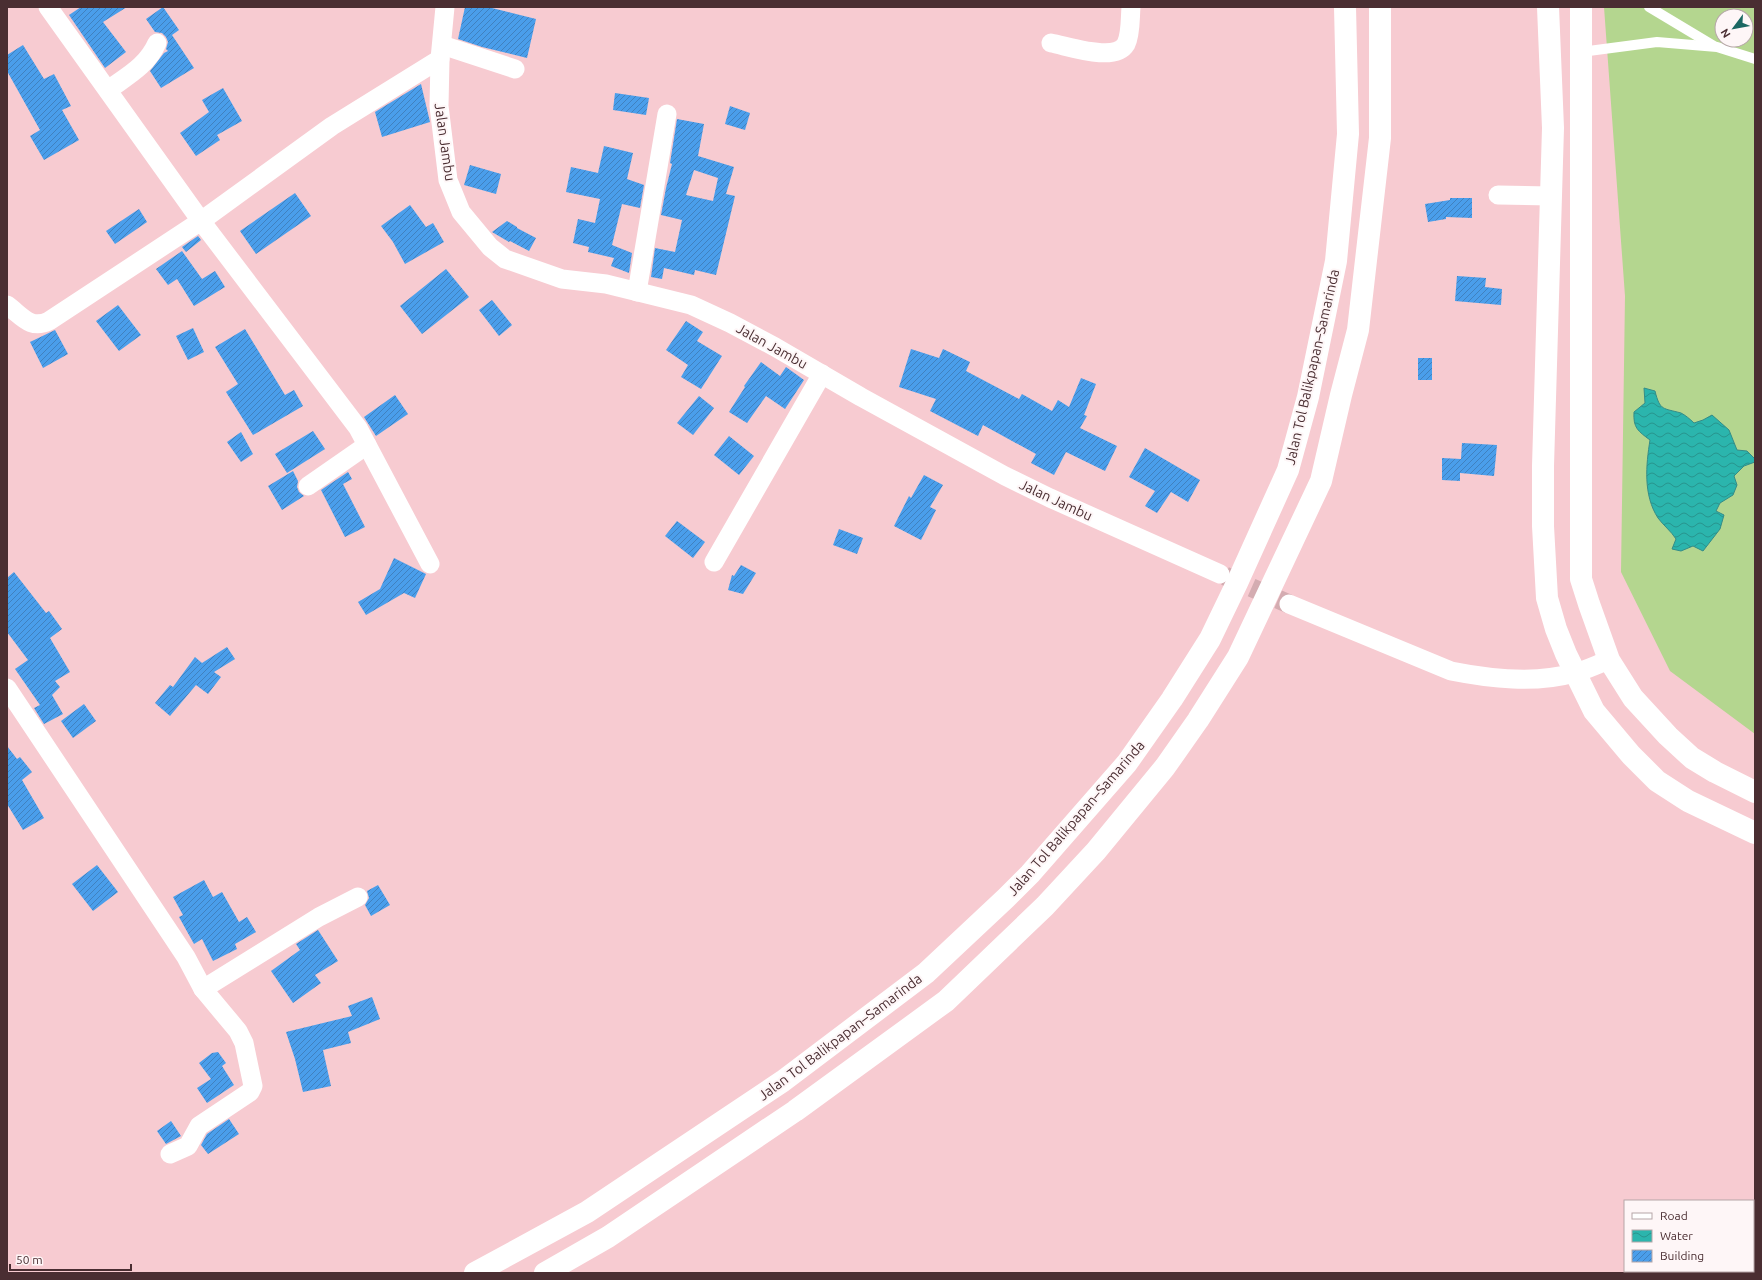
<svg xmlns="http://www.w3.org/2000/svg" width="1762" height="1280" viewBox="0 0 1762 1280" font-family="Ubuntu,sans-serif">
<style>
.grass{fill:#b4d68f;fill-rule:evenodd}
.water{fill:url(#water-waves);stroke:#348c88}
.building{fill:url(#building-hatch);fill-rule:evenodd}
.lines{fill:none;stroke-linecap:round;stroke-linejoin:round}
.street-tunnel{stroke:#d4acb1;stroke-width:19;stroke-dasharray:19 10;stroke-linecap:butt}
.lane{stroke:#fff;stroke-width:10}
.street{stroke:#fff;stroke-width:19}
.secondary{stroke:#fff;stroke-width:22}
.highway{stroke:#fff;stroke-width:22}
.labels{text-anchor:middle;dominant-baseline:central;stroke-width:4;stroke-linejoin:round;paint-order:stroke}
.street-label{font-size:14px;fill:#4a2e32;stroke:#fef6f7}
</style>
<defs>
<pattern id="water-waves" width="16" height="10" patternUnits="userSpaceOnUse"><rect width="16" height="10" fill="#2bb5ad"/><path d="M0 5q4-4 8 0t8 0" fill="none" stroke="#27948d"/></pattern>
<pattern id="building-hatch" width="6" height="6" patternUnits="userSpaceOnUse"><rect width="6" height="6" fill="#4a9eeb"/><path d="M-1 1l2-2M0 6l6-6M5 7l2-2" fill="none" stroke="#4081bf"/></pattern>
</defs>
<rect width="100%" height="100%" fill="#f7cbd1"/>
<path class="grass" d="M1604,7H1755V734L1670,671L1621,572L1625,296ZM1722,16H1746V40H1722Z"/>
<path class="water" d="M1644,388L1655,391C1660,411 1663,408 1681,413C1685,415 1690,419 1694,423L1703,420L1712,415L1729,430L1737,450L1747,451L1755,459V462L1744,466L1734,476L1737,485L1733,495L1720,503L1716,511L1724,515L1720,529L1703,551L1693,546L1681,551L1672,549L1676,539C1671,531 1663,525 1658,518C1643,495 1646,465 1650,440C1638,431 1633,428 1634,412L1645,403Z"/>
<g class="building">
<path d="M81,7H127L103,22L126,52L105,68L69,15Z"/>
<path d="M163,7L179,30L172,35L194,68L161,88L150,71L164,53L168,51L166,49L168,42L166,37L162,33L155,32L146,19Z"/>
<path d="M465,7H488L536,19L527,58L482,47L458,39Z"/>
<path d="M23,45L44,79L54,74L71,106L62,110L79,140L44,160L30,136L40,130L7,71V55Z"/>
<path d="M421,84L430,122L382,137L375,112Z"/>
<path d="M223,88L242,121L217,135L220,140L196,156L180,133L209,112L202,100Z"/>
<path d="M615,93L649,98L646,115L613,110Z"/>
<path d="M730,106L750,113L745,130L725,124Z"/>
<path d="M677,119L704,124L698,156L734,167L726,194L735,196L716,275L695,270L694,275L664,268L662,279L651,277L655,248L675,252L682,220L661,215L666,188L672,164L670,163ZM694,170L718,178L713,201L686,195Z"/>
<path d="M604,146L633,153L627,179L644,185L640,208L622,204L612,245L632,253L629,273L611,266L614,258L588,252L589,247L573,243L578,219L595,223L600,199L566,192L571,167L598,173Z"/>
<path d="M470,165L501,174L496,194L464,185Z"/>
<path d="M295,193L311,216L256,254L240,231Z"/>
<path d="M1450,198H1472V218L1446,217V219L1428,222L1425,204L1450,200Z"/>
<path d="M410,205L426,227L433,223L444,242L405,264L393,242L381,226Z"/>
<path d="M139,209L147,222L115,244L106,231Z"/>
<path d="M507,221L517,227V228L536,238L529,251L510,241L509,242L492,232Z"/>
<path d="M198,236L201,240L186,252L182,247Z"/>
<path d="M182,251L202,279L215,271L225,287L194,306L177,279L168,285L156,269Z"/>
<path d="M446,269L469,297L422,334L400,306Z"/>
<path d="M1457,276L1486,278L1485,287L1502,289L1501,305L1455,301Z"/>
<path d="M492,300L512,325L499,336L479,310Z"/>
<path d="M118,305L141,335L119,351L96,321Z"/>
<path d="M686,321L703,332L697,341L722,356L701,389L681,377L688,365L666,350Z"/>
<path d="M193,328L204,352L188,360L176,336Z"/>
<path d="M245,329L285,395L294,390L303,406L253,435L226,392L238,384L215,347Z"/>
<path d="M55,330L68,354L43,368L30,342Z"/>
<path d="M911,349L939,358L943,349L970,362L966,371L1019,399L1022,394L1052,411L1058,400L1069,407L1081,378L1096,384L1084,415L1087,416L1080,428L1117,446L1105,471L1066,452L1054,475L1031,463L1036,454L983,425L978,436L930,411L936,399L899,387Z"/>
<rect x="1418" y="358" width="14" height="22"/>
<path d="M761,362L780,376L786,367L804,380L785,409L766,396L747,423L729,412L745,387L744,386Z"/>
<path d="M395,395L408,414L376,436L364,417Z"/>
<path d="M699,396L714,408L693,435L677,423Z"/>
<path d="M313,431L325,449L287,473L275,454Z"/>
<path d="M241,432L253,454L241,462L227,442Z"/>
<path d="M729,436L754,456L739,475L714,455Z"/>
<path d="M1462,443L1497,445L1494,476L1460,473V481L1442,480V458L1461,459Z"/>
<path d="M1145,448L1200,480L1188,502L1171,492L1157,513L1145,506L1155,491L1129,477Z"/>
<path d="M293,471L298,481L297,487L299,492L304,496L282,510L268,486Z"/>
<path d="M348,472L352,479L343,484L365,527L345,537L321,490Z"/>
<path d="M924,475L943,485L930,507L936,510L921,540L894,526L909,496L911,498Z"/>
<path d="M677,521L705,542L693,558L665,536Z"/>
<path d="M839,529L863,538L857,554L833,545Z"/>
<path d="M394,558L426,574L415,598L404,593L366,615L358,602L380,589Z"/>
<path d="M741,565L756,573L743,594L728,590L732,575L734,576Z"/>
<path d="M14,572L46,613L49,611L62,629L50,638L70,672L55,681L60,687L52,695L63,714L44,724L34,708L40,705L15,669L28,660L7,632V578Z"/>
<path d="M227,647L235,659L214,672L221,677L208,694L196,685L170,716L155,703L170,685L173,687L195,657L202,663Z"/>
<path d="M84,704L96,721L73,738L61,721Z"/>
<path d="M7,746L17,759L20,757L32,772L22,780L44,818L23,830L7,804Z"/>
<path d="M97,865L118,892L93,911L72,884Z"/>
<path d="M204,880L213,897L222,892L239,922L247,917L256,932L235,944L237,949L213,961L202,939L194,944L179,917L183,915L173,897Z"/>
<path d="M378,885L390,905L371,916L365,905L369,898L367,891Z"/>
<path d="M318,930L338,961L315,975L321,983L293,1003L271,971L300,950L296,944Z"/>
<path d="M372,997L380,1019L348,1032L351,1043L323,1050L331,1086L303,1092L295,1059L286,1032L352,1016L348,1006Z"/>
<path d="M218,1052L226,1063L222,1066L234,1085L207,1103L197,1088L211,1079L199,1063L212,1053Z"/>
<path d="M229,1119L239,1134L208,1154L201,1145L207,1134Z"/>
<path d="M171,1121L181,1136L166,1144L157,1131Z"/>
</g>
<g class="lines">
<path class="street-tunnel" d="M1225,576L1289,604"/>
<g class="lane">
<path d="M1649,7L1714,46"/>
<path d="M1581,52L1657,42L1717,47L1755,59"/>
</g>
<g class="street">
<path d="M48,7L201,221L358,428L430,564"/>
<path d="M445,7L440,59L439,106L448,180L461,212L490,247L505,259L562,279L606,284L691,305L730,323L775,347L861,397L1005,476L1050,498L1220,574"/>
<path d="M1051,43C1068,46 1115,63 1126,44C1131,34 1130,18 1131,7"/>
<path d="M442,45L515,69"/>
<path d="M108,90C127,76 147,66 157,43"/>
<path d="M1498,195L1551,196"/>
<path d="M637,292L667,114"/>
<path d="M7,305C22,316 30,330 49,321L201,221L332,126L440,59"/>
<path d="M308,486L367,445"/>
<path d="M714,562L822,374"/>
<path d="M1289,604L1451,671C1491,679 1535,684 1574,673C1586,670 1598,664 1609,660"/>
<path d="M7,688L186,957L203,989L238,1031L244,1043L253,1086L250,1092L199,1126L188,1146L170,1154"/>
<path d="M203,989L319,917L358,897"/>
</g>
<g class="secondary">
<path d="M1548,7L1553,128L1543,466V526L1547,598L1556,629L1566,654L1594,711L1631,755L1657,781L1688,801L1755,833"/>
<path d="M1581,7V579L1589,604L1609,660L1633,698L1668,736L1692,758L1715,772L1755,792"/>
</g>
<g class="highway">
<path d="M475,1273L587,1212L783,1081L926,973L1006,898L1030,874L1127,763L1172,699L1210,639L1237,583L1288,470L1308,397L1336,261L1348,134L1345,7"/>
<path d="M545,1273L608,1237L795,1111L946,1001L1045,906L1096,851L1165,767L1198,720L1238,657L1321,481L1341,395L1358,330L1380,138V7"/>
</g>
</g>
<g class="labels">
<g class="street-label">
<text transform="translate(445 142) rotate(82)">Jalan Jambu</text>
<text transform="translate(772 346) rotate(29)">Jalan Jambu</text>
<text transform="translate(1312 367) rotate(-77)">Jalan Tol Balikpapan–Samarinda</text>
<text transform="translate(1056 500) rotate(25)">Jalan Jambu</text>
<text transform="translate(1076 818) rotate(-49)">Jalan Tol Balikpapan–Samarinda</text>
<text transform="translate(840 1037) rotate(-37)">Jalan Tol Balikpapan–Samarinda</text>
</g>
</g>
<rect width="1762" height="1280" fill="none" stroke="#4a2e32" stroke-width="16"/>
<rect x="1624" y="1200" width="130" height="72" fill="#fef6f7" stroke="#b6a6a8"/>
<rect x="1632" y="1213" width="20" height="6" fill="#ffffff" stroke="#b6a6a8"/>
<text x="1660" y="1220" font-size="12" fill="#4a2e32">Road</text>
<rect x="1632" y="1230" width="20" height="12" fill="url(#water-waves)" stroke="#b6a6a8"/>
<text x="1660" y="1240" font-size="12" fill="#4a2e32">Water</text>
<rect x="1632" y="1250" width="20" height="12" fill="url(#building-hatch)" stroke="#b6a6a8"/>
<text x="1660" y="1260" font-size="12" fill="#4a2e32">Building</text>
<g transform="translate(1734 28) rotate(238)"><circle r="19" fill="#fef6f7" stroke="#b6a6a8"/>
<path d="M0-3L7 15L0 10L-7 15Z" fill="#1c6863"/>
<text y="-6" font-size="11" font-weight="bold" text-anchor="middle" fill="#4a2e32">N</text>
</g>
<path d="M10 1264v6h121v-6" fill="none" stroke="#4a2e32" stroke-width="2"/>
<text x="16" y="1264" font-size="12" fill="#4a2e32" stroke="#fef6f7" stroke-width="3" paint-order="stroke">50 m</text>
</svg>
